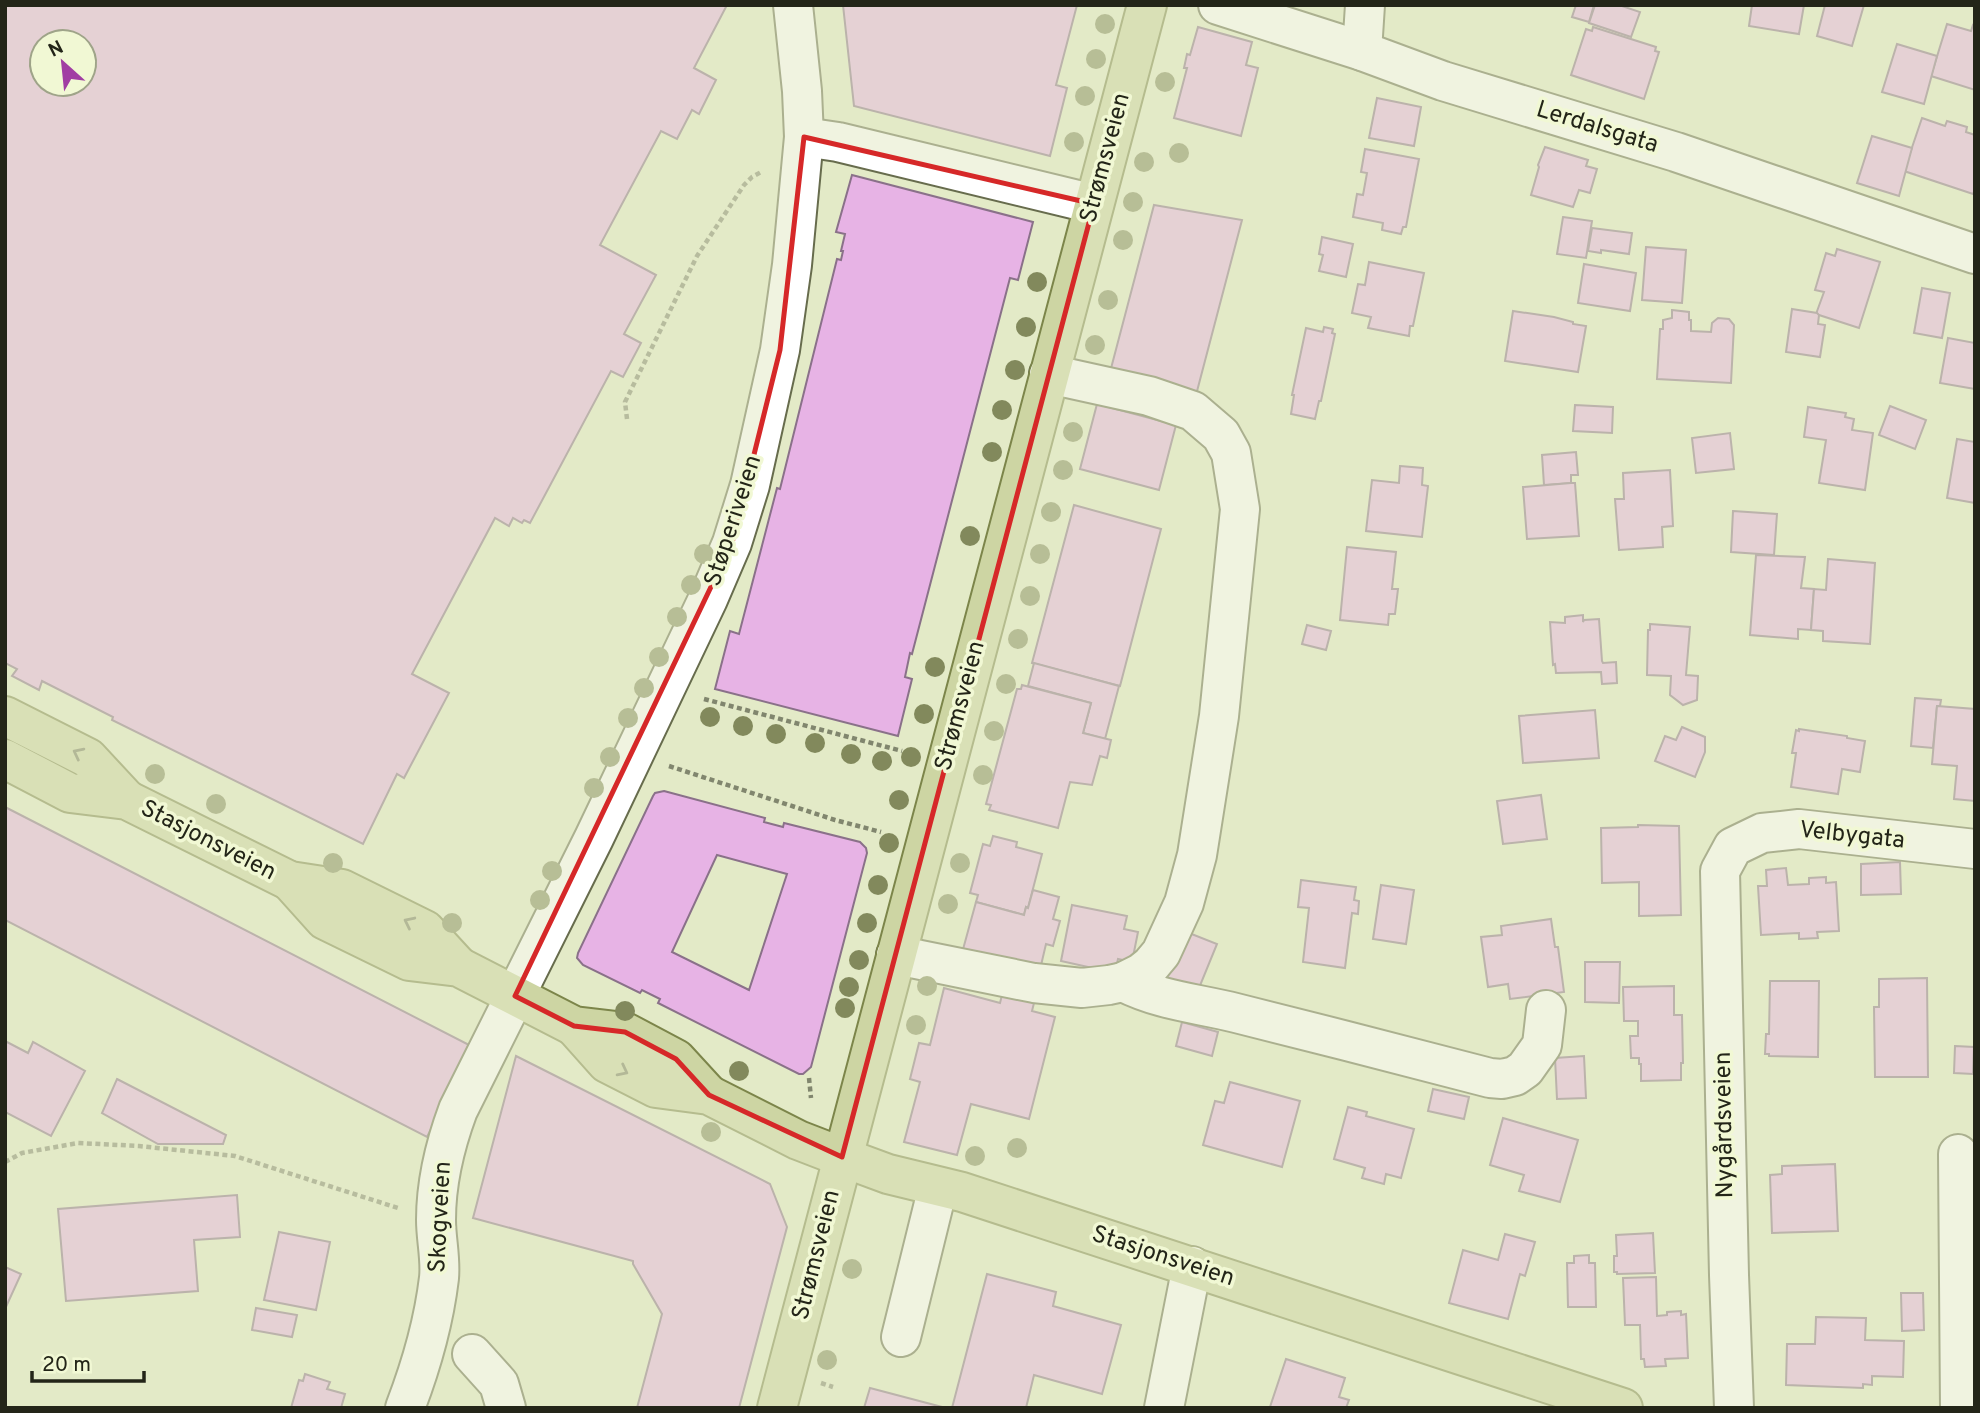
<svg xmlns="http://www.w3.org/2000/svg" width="1980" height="1413" viewBox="0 0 1980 1413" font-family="Overpass,sans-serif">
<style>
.building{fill:#e7b3e5;stroke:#8a7189;stroke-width:2;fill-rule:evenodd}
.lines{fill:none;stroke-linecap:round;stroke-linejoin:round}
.minor-casing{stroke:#676c4d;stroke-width:42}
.major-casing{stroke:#7c854a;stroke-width:42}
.path{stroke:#81866e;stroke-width:4.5;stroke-dasharray:5 3.5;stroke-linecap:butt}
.minor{stroke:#fff;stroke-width:38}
.major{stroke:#cdd5a3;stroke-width:38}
.tree{fill:#82895c}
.oneway{stroke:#787d5e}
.marked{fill:none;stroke:#d62828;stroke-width:5;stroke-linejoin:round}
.labels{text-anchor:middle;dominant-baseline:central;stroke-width:7;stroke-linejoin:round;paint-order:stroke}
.street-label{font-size:24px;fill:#232518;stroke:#f1f8d4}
</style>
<rect width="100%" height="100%" fill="#e3eac7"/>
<g class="building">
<path d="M5,5H727L694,68L716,80L699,114L692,110L677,139L661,131L600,245L656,275L624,334L641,343L623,377L611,371L530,523L524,520L522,523L513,518L509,526L495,518L412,674L449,693L404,778L397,774L363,844L112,720L113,717L42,681L39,690L12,676L17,669L5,663ZM42,42H84V84H42Z"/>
<path d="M843,5H1077L1056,85L1067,88L1050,156L854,106Z"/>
<path d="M1576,5H1594L1589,22L1572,17Z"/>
<path d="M1595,5H1619L1640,12L1631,37L1589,23Z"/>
<path d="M1752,5H1804L1799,34L1749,26Z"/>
<path d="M1825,5H1864L1852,46L1817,36Z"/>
<path d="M1947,24L1971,31L1973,25L1975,26V90L1931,76Z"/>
<path d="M1198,27L1252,42L1246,65L1258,68L1241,136L1174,118L1187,68H1184L1187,54L1190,55Z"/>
<path d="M1593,27L1656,47L1655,51L1659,52L1644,99L1571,75L1586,29L1592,31Z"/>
<path d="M1897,44L1937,56L1924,104L1882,92Z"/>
<path d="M1377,98L1421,107L1414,146L1369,138Z"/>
<path d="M1922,118L1945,126L1947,121L1967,127L1966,132L1975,135V189L1973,194L1904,171Z"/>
<path d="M1872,136L1912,148L1899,196L1857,183Z"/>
<path d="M1545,147L1588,160L1586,166L1597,169L1590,193L1579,190L1573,207L1531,195L1539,167L1538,165Z"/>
<path d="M1365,149L1419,159L1406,227H1403L1401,234L1382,230L1383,223L1353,217L1357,194L1363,195L1367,173L1361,172Z"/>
<path d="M852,175L1033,222L1018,280L1010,278L912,654L910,653L905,677L912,679L898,736L715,689L730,631L739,634L777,488L780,489L837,259L841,260L843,251H841L845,234L836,232Z"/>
<path d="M1154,205L1242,220L1196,395L1109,376Z"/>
<path d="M1563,217L1592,221L1586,258L1557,254Z"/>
<path d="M1592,228L1632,233L1629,254L1601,250V253L1588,251Z"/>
<path d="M1322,237L1353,244L1346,277L1319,271L1323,255L1319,254Z"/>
<path d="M1646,247L1686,250L1682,303L1642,300Z"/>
<path d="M1837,249L1880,262L1859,328L1816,314L1824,292L1815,290L1826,253L1835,256Z"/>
<path d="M1369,262L1424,273L1413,326H1410L1409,336L1368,328L1371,317L1352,313L1358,284L1365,285Z"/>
<path d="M1584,264L1636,273L1630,311L1578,303Z"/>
<path d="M1922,288L1950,293L1942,338L1914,333Z"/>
<path d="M1792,309L1817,313L1819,315L1818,324L1825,325L1820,357L1786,352Z"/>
<path d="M1672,310L1689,312V320H1691V331L1711,332L1712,323L1718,318L1729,319L1734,325L1731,383L1657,379L1660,329H1663V320L1672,318Z"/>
<path d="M1513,311L1554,317L1573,322V324L1586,326L1578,372L1505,361Z"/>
<path d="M1324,327L1333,329L1332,333L1335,334L1321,401H1319L1315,419L1291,414L1294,395H1292L1306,328L1323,332Z"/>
<path d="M1948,338L1975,343V389L1940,383Z"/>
<path d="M1097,404L1176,425L1159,490L1080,469Z"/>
<path d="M1575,405L1613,407L1612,433L1573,431Z"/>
<path d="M1890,406L1926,420L1915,449L1879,435Z"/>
<path d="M1808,407L1846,413L1845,417L1854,419L1852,430L1873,433L1865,490L1819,483L1826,440L1804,437Z"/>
<path d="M1730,433L1734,469L1696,473L1692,438Z"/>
<path d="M1957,439L1975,442V503L1947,498Z"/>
<path d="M1576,452L1578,475H1571V483L1544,485L1542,455Z"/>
<path d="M1400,466L1423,468L1422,485L1428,486L1422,537L1366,531L1372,480L1399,483Z"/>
<path d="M1670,470L1673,526L1662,527L1663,547L1619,550L1615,499H1624L1623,473Z"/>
<path d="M1571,483H1575L1579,536L1527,539L1523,487Z"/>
<path d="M1074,505L1161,529L1120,686L1032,663Z"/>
<path d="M1733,511L1777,514L1774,555L1731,552Z"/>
<path d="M1347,547L1396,552L1392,589H1398L1395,614H1389L1388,625L1340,620Z"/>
<path d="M1756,555L1805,557L1801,588L1814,589L1811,630L1798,629V639L1750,635Z"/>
<path d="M1828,559L1875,563L1870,644L1823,641V631L1811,630L1814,589L1826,590Z"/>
<path d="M1583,615V622L1584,620L1599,619L1602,661L1603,663L1616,662L1617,683L1602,684L1601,672L1556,673L1555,664L1553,665L1550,622L1565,623V617Z"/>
<path d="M1650,624L1690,627L1686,675L1698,676L1697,700L1683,705L1670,695L1671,676L1647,675L1648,630H1650Z"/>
<path d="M1307,625L1331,631L1326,650L1302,644Z"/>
<path d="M1034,663L1119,686L1105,739L1083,733L1091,703L1028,686Z"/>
<path d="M1022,685L1091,703L1083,733L1111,740L1107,758L1100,756L1092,785L1070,782L1058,828L989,810L991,805L986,804L1017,689H1021Z"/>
<path d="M1915,698L1941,700L1940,706H1937L1933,748L1911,746Z"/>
<path d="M1937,706L1975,709V801L1954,799L1957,766L1932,764Z"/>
<path d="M1595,710L1599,758L1523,763L1519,716Z"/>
<path d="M1682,727L1705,737V752L1695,777L1655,761L1665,736L1676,740Z"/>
<path d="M1799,729L1847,736V738L1865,741L1860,772L1842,769L1838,794L1791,787L1796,753H1792L1796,730L1799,731Z"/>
<path d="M664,791L765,818L764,822L783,827L784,823L860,842L866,848L867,853L811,1067L803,1074H799L658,1003L660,999L642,990L640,993L583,965L577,958L578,953L653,796L655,793ZM717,855L787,874L749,990L672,952Z"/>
<path d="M1541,795L1547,839L1503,844L1497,801Z"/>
<path d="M5,807L473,1047L427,1137L5,920Z"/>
<path d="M1638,825L1679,826L1681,915L1639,916V882L1602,883L1601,828L1638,827Z"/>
<path d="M993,836L1017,842L1016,847L1042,854L1028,908L1026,907L1024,915L976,902L978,895L970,893L983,844L990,846Z"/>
<path d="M1900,862L1901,894L1861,895V864Z"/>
<path d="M1786,868L1788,885L1809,884V878L1826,877V883L1836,882L1839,931L1817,932L1818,938L1799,939V933L1761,935L1758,886H1767L1766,870Z"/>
<path d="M1301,880L1356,887L1354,900L1359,901L1358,914L1352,913L1345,968L1303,962L1309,908L1298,907Z"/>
<path d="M1381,885L1414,890L1406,944L1373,939Z"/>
<path d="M1033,890L1059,897L1053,919L1060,921L1053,946L1046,944L1039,974L962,953L976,902L1024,915L1026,907L1028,908Z"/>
<path d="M1072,905L1127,916L1124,929L1138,932L1132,962L1118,959L1115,973L1061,961Z"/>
<path d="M1551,919L1555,947H1558L1564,992L1510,999L1508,984L1488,987L1481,937L1502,935L1501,926Z"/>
<path d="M1184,931L1217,944L1197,993L1164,980Z"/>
<path d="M1585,962H1620L1619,1003L1585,1002Z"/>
<path d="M1927,978L1928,1077H1875L1874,1007H1879V979Z"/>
<path d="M1770,981H1819L1818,1057L1769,1056V1054H1765L1766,1034H1769Z"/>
<path d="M1674,986V1015H1682L1683,1063H1681V1080L1641,1081V1064H1639V1058H1631L1630,1036H1638V1021H1624L1623,987Z"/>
<path d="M944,988L1000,1003L1003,991L1035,999L1032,1011L1055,1017L1029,1119L971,1104L957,1155L904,1142L920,1082L910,1079L919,1043L930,1045Z"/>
<path d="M1182,1022L1218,1032L1212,1056L1176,1046Z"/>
<path d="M5,1041L28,1053L33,1042L85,1071L51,1136L5,1112Z"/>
<path d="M1955,1046L1974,1047L1973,1074L1954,1073Z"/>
<path d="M516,1056L770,1184L787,1227L739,1408H637L662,1314L633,1264V1261L473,1218Z"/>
<path d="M1584,1056L1586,1098L1557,1099L1555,1058Z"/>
<path d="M117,1079L226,1135L223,1144H158L102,1113Z"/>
<path d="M1230,1082L1300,1101L1282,1167L1203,1145L1215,1101L1224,1103Z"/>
<path d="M1433,1089L1469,1097L1464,1119L1428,1111Z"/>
<path d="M1348,1107L1367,1112L1366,1116L1414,1129L1401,1178L1386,1174L1384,1184L1362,1178L1365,1168L1334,1159Z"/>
<path d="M1503,1118L1578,1140L1560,1202L1519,1191L1524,1175L1490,1165Z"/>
<path d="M1835,1164L1838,1231L1772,1233L1770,1175L1782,1174V1166Z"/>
<path d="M237,1195L240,1237L194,1240L198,1291L66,1301L58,1209Z"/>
<path d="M279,1232L330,1242L316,1310L264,1300Z"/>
<path d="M1653,1233L1655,1273L1617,1274V1272H1614V1256H1617L1616,1235Z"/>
<path d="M1505,1234L1535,1242L1525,1276L1520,1274L1508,1319L1449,1303L1463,1250L1498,1260Z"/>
<path d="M1589,1255V1263H1595L1596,1307H1568L1567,1263H1574V1256Z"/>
<path d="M5,1267L21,1274L5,1309Z"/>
<path d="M987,1274L1056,1292L1053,1306L1121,1325L1102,1394L1034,1375L1026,1408H952Z"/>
<path d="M1656,1277L1657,1316L1667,1315V1312L1681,1311V1315L1686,1314L1688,1358L1665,1359L1666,1366L1645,1367L1644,1359H1641L1640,1325H1625L1623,1278Z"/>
<path d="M1901,1293H1923L1924,1330L1902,1331Z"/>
<path d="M256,1308L297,1315L292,1337L252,1330Z"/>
<path d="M1816,1317L1866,1318L1865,1340L1904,1341L1903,1377L1872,1376V1385L1863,1384V1388L1786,1385L1787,1344H1815Z"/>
<path d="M1286,1359L1345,1378L1339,1397L1349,1400L1346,1408L1270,1407Z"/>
<path d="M305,1374L330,1382L327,1389L345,1394L341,1408H291L299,1380L303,1381Z"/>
<path d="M870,1388L946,1408H864Z"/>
</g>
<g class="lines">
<defs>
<g id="minor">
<path d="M1218,5L1362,51L1443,81L1676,152L1975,254"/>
<path d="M1362,51L1365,5"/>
<path d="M804,137L838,142L1094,204"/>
<path d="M896,955L1034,983L1082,988L1109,985L1123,982L1141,973L1151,965L1161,953L1184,903L1197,855L1219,716L1240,509L1231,453L1221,435L1193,411L1149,396L1049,374"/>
<path d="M1123,982C1161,1001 1196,1003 1236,1013C1321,1034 1405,1056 1490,1078L1502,1079L1515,1076L1525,1069L1542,1045L1546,1010"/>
<path d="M1958,1154L1960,1408"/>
<path d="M901,1337L938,1187"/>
<path d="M472,1354L499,1384L506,1408"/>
<path d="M405,1408C420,1369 434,1320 439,1278C441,1259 436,1239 436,1220C436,1182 445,1145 458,1110L594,838L708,599L732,543L750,485L780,350L792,265L804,137L802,91L793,5"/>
<path d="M1164,1408L1192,1266"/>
<path d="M1734,1408L1729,1275L1720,871L1733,847L1762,833L1799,829L1975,849"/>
</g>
<g id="major">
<path d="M5,716L88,758L127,800"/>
<path d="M5,759L70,793L127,800L290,881L342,889L425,930L459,967"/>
<path d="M290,881L325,920L409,961L459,967L574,1026L625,1032L676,1059L709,1095"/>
<path d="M574,1026L607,1063L656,1088L709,1095L798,1140L842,1157L888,1174L962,1192L1623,1408"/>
<path d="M777,1408L1147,5"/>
</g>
</defs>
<use href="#minor" class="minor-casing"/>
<use href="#major" class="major-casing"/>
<g class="path">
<path d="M627,419L625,402L697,256L744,185L752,177L763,171"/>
<path d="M704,699L902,751"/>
<path d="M669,766L835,820L881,832"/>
<path d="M809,1078L811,1098"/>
<path d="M5,1162L22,1153L78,1143L139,1146L235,1156L398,1208"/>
<path d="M821,1383L833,1387"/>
</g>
<use href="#minor" class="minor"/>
<use href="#major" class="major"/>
</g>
<g class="tree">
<circle cx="1105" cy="24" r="10"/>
<circle cx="1096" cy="59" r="10"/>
<circle cx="1165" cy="82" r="10"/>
<circle cx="1085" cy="96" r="10"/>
<circle cx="1074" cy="142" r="10"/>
<circle cx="1179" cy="153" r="10"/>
<circle cx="1144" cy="162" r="10"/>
<circle cx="1133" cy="202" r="10"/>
<circle cx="1123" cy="240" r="10"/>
<circle cx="1037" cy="282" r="10"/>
<circle cx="1108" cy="300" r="10"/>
<circle cx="1026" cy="327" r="10"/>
<circle cx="1095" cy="345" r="10"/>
<circle cx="1015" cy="370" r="10"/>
<circle cx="1002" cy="410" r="10"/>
<circle cx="1073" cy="432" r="10"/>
<circle cx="992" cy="452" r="10"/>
<circle cx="1063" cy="470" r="10"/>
<circle cx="1051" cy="512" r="10"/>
<circle cx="970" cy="536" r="10"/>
<circle cx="704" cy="554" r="10"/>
<circle cx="1040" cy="554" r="10"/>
<circle cx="691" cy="585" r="10"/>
<circle cx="1030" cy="596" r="10"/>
<circle cx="677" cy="617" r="10"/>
<circle cx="1018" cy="639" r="10"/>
<circle cx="659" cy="657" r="10"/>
<circle cx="935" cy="667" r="10"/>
<circle cx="1006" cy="684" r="10"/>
<circle cx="644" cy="688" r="10"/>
<circle cx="924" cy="714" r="10"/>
<circle cx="710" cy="717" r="10"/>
<circle cx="628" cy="718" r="10"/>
<circle cx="743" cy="726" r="10"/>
<circle cx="994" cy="731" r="10"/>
<circle cx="776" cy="734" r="10"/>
<circle cx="815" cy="743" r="10"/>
<circle cx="851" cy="754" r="10"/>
<circle cx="610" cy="757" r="10"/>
<circle cx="911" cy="757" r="10"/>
<circle cx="882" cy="761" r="10"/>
<circle cx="155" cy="774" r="10"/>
<circle cx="983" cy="775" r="10"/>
<circle cx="594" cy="788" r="10"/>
<circle cx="899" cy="800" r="10"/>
<circle cx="216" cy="804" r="10"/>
<circle cx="889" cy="843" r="10"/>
<circle cx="333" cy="863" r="10"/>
<circle cx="960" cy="863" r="10"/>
<circle cx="552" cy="871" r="10"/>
<circle cx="878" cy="885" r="10"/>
<circle cx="540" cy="900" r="10"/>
<circle cx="948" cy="904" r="10"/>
<circle cx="452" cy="923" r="10"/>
<circle cx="867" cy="923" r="10"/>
<circle cx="859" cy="960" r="10"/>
<circle cx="927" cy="986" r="10"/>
<circle cx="849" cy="987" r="10"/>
<circle cx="845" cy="1008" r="10"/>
<circle cx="625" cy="1011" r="10"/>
<circle cx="916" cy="1025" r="10"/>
<circle cx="739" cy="1071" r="10"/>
<circle cx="711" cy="1132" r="10"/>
<circle cx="1017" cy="1148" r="10"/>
<circle cx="975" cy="1156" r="10"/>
<circle cx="852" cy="1269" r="10"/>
<circle cx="827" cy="1360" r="10"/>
</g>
<defs><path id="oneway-chevron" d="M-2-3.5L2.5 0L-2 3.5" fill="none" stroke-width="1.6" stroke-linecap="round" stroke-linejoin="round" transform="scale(1.75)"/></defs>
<g class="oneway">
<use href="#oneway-chevron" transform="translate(78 753) rotate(-153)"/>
<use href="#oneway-chevron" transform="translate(409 922) rotate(-154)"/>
<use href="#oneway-chevron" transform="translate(623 1071) rotate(27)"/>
</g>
<path d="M0 0H1980V1413H0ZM804,137L1094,204L842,1157L709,1095L676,1059L625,1032L574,1026L515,996L732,543L780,350Z" fill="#e3eac7" fill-opacity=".55" fill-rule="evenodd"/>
<path class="marked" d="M804,137L1094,204L842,1157L709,1095L676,1059L625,1032L574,1026L515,996L732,543L780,350Z"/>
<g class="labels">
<g class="street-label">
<text transform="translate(1597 128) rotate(17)">Lerdalsgata</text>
<text transform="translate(1106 158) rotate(-75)">Strømsveien</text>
<text transform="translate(734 521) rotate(-72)">Støperiveien</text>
<text transform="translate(961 706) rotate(-75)">Strømsveien</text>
<text transform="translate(1852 836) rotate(6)">Velbygata</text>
<text transform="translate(208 841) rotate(27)">Stasjonsveien</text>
<text transform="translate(1725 1125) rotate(-91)">Nygårdsveien</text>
<text transform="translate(441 1217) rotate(-87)">Skogveien</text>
<text transform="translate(817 1255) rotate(-76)">Strømsveien</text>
<text transform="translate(1163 1257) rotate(18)">Stasjonsveien</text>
</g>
</g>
<rect width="1980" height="1413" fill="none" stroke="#232518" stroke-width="14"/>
<g transform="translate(63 63) rotate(333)"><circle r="33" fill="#f1f8d4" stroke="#9fa489" stroke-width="2"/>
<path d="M0-5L12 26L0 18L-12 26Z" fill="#a13da3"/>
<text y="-10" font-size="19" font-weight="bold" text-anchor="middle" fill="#232518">N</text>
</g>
<path d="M32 1371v10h112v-10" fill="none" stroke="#232518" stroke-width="3.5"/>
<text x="42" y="1371" font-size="21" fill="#232518" stroke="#f1f8d4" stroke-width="5" paint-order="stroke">20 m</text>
</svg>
